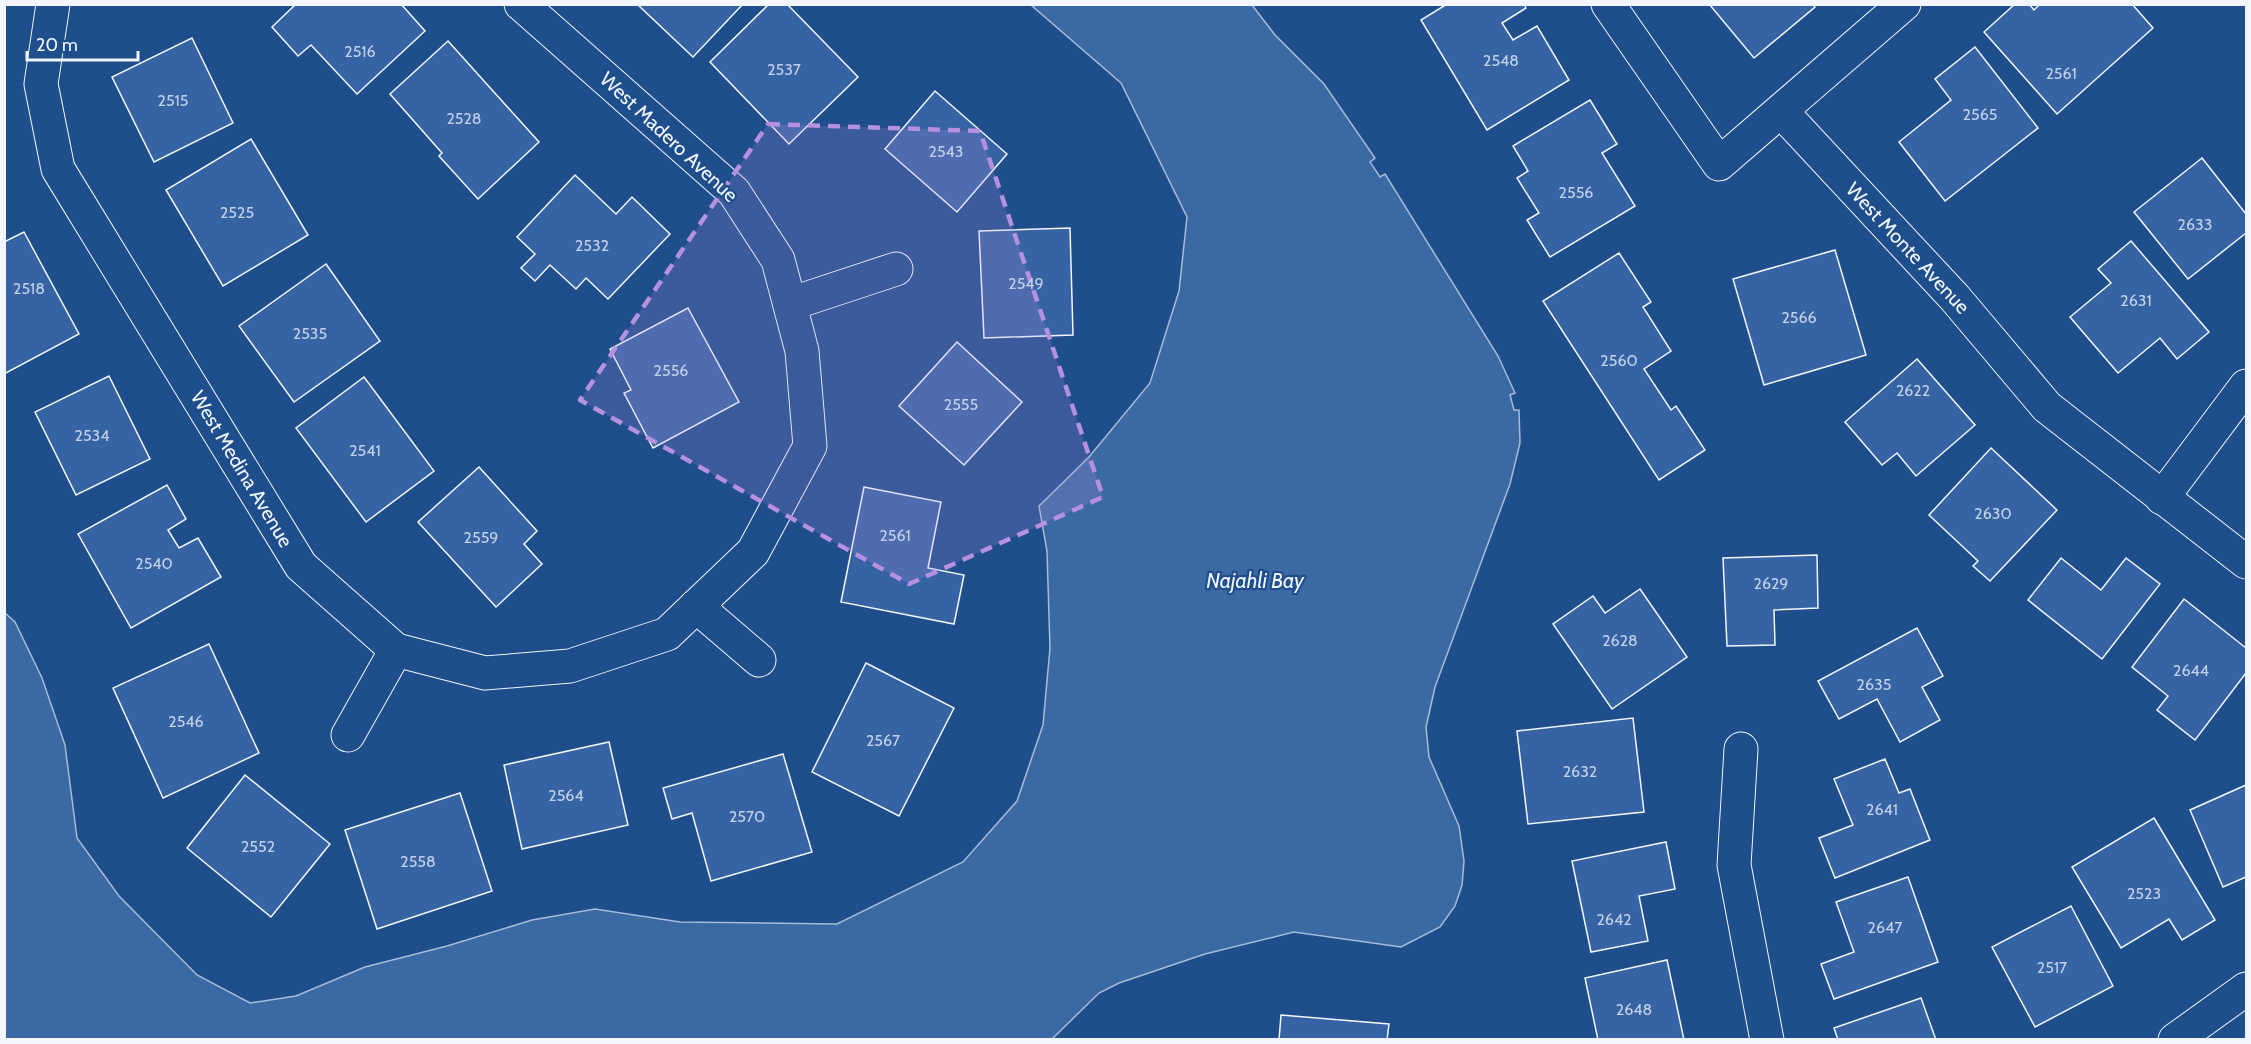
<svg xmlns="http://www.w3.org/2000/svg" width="2251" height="1044" viewBox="0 0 2251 1044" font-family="Cabin,sans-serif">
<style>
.water{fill:#3b69a3;stroke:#a8bbd7;stroke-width:1.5}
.building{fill:#3563a3;stroke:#f2f6ff;stroke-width:1.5}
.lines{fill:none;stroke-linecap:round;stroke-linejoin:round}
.minor-casing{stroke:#f2f6ff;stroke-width:35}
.tertiary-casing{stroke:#f2f6ff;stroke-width:35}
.minor{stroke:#1f4e8c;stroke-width:33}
.tertiary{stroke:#1f4e8c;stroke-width:33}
.marked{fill:#b691df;fill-opacity:0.2;stroke:#b691df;stroke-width:4.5;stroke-dasharray:12 8;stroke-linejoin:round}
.labels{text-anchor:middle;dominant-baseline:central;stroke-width:4.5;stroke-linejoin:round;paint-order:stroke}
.number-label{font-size:16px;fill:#c3d1e8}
.street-label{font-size:20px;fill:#f2f6ff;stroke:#1f4e8c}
.water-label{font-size:21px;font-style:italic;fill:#f2f6ff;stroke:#1f4e8c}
</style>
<rect width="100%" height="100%" fill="#1f4e8c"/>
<path class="water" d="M1031,5H1252L1275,35L1324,84L1375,158L1370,162L1380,177L1385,174L1498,356L1515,393L1510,395L1514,410H1519L1520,443L1510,484L1435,687L1426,727L1429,757L1459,826L1464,861L1462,885L1455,906L1440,927L1401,947L1294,932L1205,954L1119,983L1099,993L1052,1039H5V613L15,622L42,678L65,745L77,838L119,896L197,975L250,1003L296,996L365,967L447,946L532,920L595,909L680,922L837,924L963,862L1017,801L1043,725L1050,648L1047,551L1039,506L1089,457L1150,383L1179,291L1187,217L1121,83Z"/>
<g class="building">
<path d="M296,4H401L425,31L357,94L311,45L298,56L272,27Z"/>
<path d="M637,4H743L693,57Z"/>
<path d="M769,4H787L858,77L789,144L710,62Z"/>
<path d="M1447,4H1524L1526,8L1502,23L1513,40L1537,26L1569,80L1487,130L1421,20Z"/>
<path d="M1709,4H1813L1815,7L1754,58Z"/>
<path d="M2015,4H2029L2034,10L2040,4H2132L2153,28L2057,114L1984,32Z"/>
<path d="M192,38L233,123L154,162L112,77Z"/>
<path d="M448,41L539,142L478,199L439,156L442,153L390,94Z"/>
<path d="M1975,47L2038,128L1945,201L1899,142L1951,100L1935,79Z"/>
<path d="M935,91L1007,154L957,212L885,149Z"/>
<path d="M1590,100L1617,144L1602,153L1635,206L1550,257L1527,220L1539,213L1517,178L1528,171L1513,146Z"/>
<path d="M251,139L308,235L223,286L166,190Z"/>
<path d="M2202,158L2246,214V233L2188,279L2134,212Z"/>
<path d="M575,175L616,214L632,197L670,234L608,299L586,278L576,289L550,265L535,281L521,268L535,254L517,237Z"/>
<path d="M1070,228L1073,335L984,338L979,231Z"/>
<path d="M24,232L79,334L4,374V242Z"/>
<path d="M2131,241L2209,332L2177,359L2160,338L2118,373L2070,317L2111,283L2098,269Z"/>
<path d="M1835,250L1866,355L1764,385L1733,279Z"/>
<path d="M1619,253L1651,302L1643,307L1671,351L1644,369L1671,410L1676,406L1705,450L1659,480L1543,301Z"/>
<path d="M326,264L380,341L294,402L239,326Z"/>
<path d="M688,308L739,402L653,448L624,393L631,390L610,349Z"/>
<path d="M957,342L1022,402L964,465L899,406Z"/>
<path d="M1917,359L1975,425L1916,476L1897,453L1882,465L1845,422Z"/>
<path d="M109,376L150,459L76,495L35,412Z"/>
<path d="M364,377L434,471L366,522L296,428Z"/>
<path d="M1991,448L2057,510L1990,581L1973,566L1978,561L1929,515Z"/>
<path d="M479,467L537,531L524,544L542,564L496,607L418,522Z"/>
<path d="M167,485L186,519L168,530L179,548L198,538L221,577L131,628L78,534Z"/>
<path d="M864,487L941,502L928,568L964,575L954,624L841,602Z"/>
<path d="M1817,555L1818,608L1774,610L1775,645L1727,646L1723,558Z"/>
<path d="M2061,558L2101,590L2126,558L2160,584L2102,659L2028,600Z"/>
<path d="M1640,589L1687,657L1612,709L1553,624L1593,596L1605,613Z"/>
<path d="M2184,599L2246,648V673L2195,740L2157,710L2168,696L2132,667Z"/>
<path d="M1917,628L1943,676L1922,687L1940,720L1900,742L1877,699L1839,719L1818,681Z"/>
<path d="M209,644L259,753L163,798L113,688Z"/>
<path d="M866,663L954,708L899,816L812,772Z"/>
<path d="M1633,718L1644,812L1528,824L1517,731Z"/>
<path d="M609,742L628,825L522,849L504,765Z"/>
<path d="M783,754L812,852L711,881L692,813L672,819L663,788Z"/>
<path d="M1885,759L1899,793L1910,789L1930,840L1835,878L1819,838L1853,825L1834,779Z"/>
<path d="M245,775L330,844L271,917L187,848Z"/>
<path d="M2246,785V877L2223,887L2190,810Z"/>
<path d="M460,793L492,891L377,929L345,830Z"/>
<path d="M2154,818L2215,920L2182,940L2169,919L2121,948L2072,867Z"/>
<path d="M1666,842L1675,889L1639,896L1648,941L1591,952L1572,861Z"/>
<path d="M1908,877L1938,962L1834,999L1821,964L1854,952L1836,902Z"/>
<path d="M2071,906L2113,986L2035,1027L1992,947Z"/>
<path d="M1667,960L1684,1040H1598L1585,978Z"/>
<path d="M1921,998L1936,1040H1838L1834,1028Z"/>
<path d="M1281,1015L1389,1024L1387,1040H1279Z"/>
</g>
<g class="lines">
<defs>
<g id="minor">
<path d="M53,4L41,84L58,169L301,566L396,650L485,673L570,666L667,634L753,552L810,446L802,351L778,260L734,192L521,4"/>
<path d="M1608,4L1719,164L1904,4"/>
<path d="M1781,111L1955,298L2047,407L2246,562"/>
<path d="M790,304L896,269"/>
<path d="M2162,498L2246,386"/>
<path d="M696,606L759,660"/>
<path d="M348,735L396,650"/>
<path d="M1741,749L1734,865L1767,1040"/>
</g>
<path id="tertiary" d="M2175,1040L2246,989"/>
</defs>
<use href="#minor" class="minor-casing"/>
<use href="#tertiary" class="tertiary-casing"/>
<use href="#minor" class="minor"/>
<use href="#tertiary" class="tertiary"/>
</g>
<path class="marked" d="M768,124L980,131L1103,497L909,584L580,400Z"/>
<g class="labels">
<g class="number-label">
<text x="360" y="51">2516</text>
<text x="1501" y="60">2548</text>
<text x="784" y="69">2537</text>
<text x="2061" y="73">2561</text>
<text x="173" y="100">2515</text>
<text x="1980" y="114">2565</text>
<text x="464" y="118">2528</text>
<text x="946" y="151">2543</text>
<text x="1576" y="192">2556</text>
<text x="237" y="212">2525</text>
<text x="2195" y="224">2633</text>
<text x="592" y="245">2532</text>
<text x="1026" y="283">2549</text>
<text x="29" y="288">2518</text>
<text x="2136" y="300">2631</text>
<text x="1799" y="317">2566</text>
<text x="310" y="333">2535</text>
<text x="1619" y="360">2560</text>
<text x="671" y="370">2556</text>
<text x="1913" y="390">2622</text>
<text x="961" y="404">2555</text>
<text x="92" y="435">2534</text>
<text x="365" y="450">2541</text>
<text x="1993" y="513">2630</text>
<text x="895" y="535">2561</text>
<text x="481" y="537">2559</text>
<text x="154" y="563">2540</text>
<text x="1771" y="583">2629</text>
<text x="1620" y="640">2628</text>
<text x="2191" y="670">2644</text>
<text x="1874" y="684">2635</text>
<text x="186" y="721">2546</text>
<text x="883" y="740">2567</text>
<text x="1580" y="771">2632</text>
<text x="566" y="795">2564</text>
<text x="1882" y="809">2641</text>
<text x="747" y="816">2570</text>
<text x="258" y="846">2552</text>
<text x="418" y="861">2558</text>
<text x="2144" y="893">2523</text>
<text x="1614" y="919">2642</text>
<text x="1885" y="927">2647</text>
<text x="2052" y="967">2517</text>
<text x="1634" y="1009">2648</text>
</g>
<g class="street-label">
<text transform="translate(669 137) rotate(43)">West Madero Avenue</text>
<text transform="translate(1908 248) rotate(47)">West Monte Avenue</text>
<text transform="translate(242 469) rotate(59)">West Medina Avenue</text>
</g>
<g class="water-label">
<text x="1255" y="580">Najahli Bay</text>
</g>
</g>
<rect width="2251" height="1044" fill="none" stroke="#f2f6ff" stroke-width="12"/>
<path d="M27 51v9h111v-9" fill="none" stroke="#f2f6ff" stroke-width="3"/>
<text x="36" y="51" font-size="18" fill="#f2f6ff" stroke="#1f4e8c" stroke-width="4.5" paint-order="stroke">20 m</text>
</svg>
